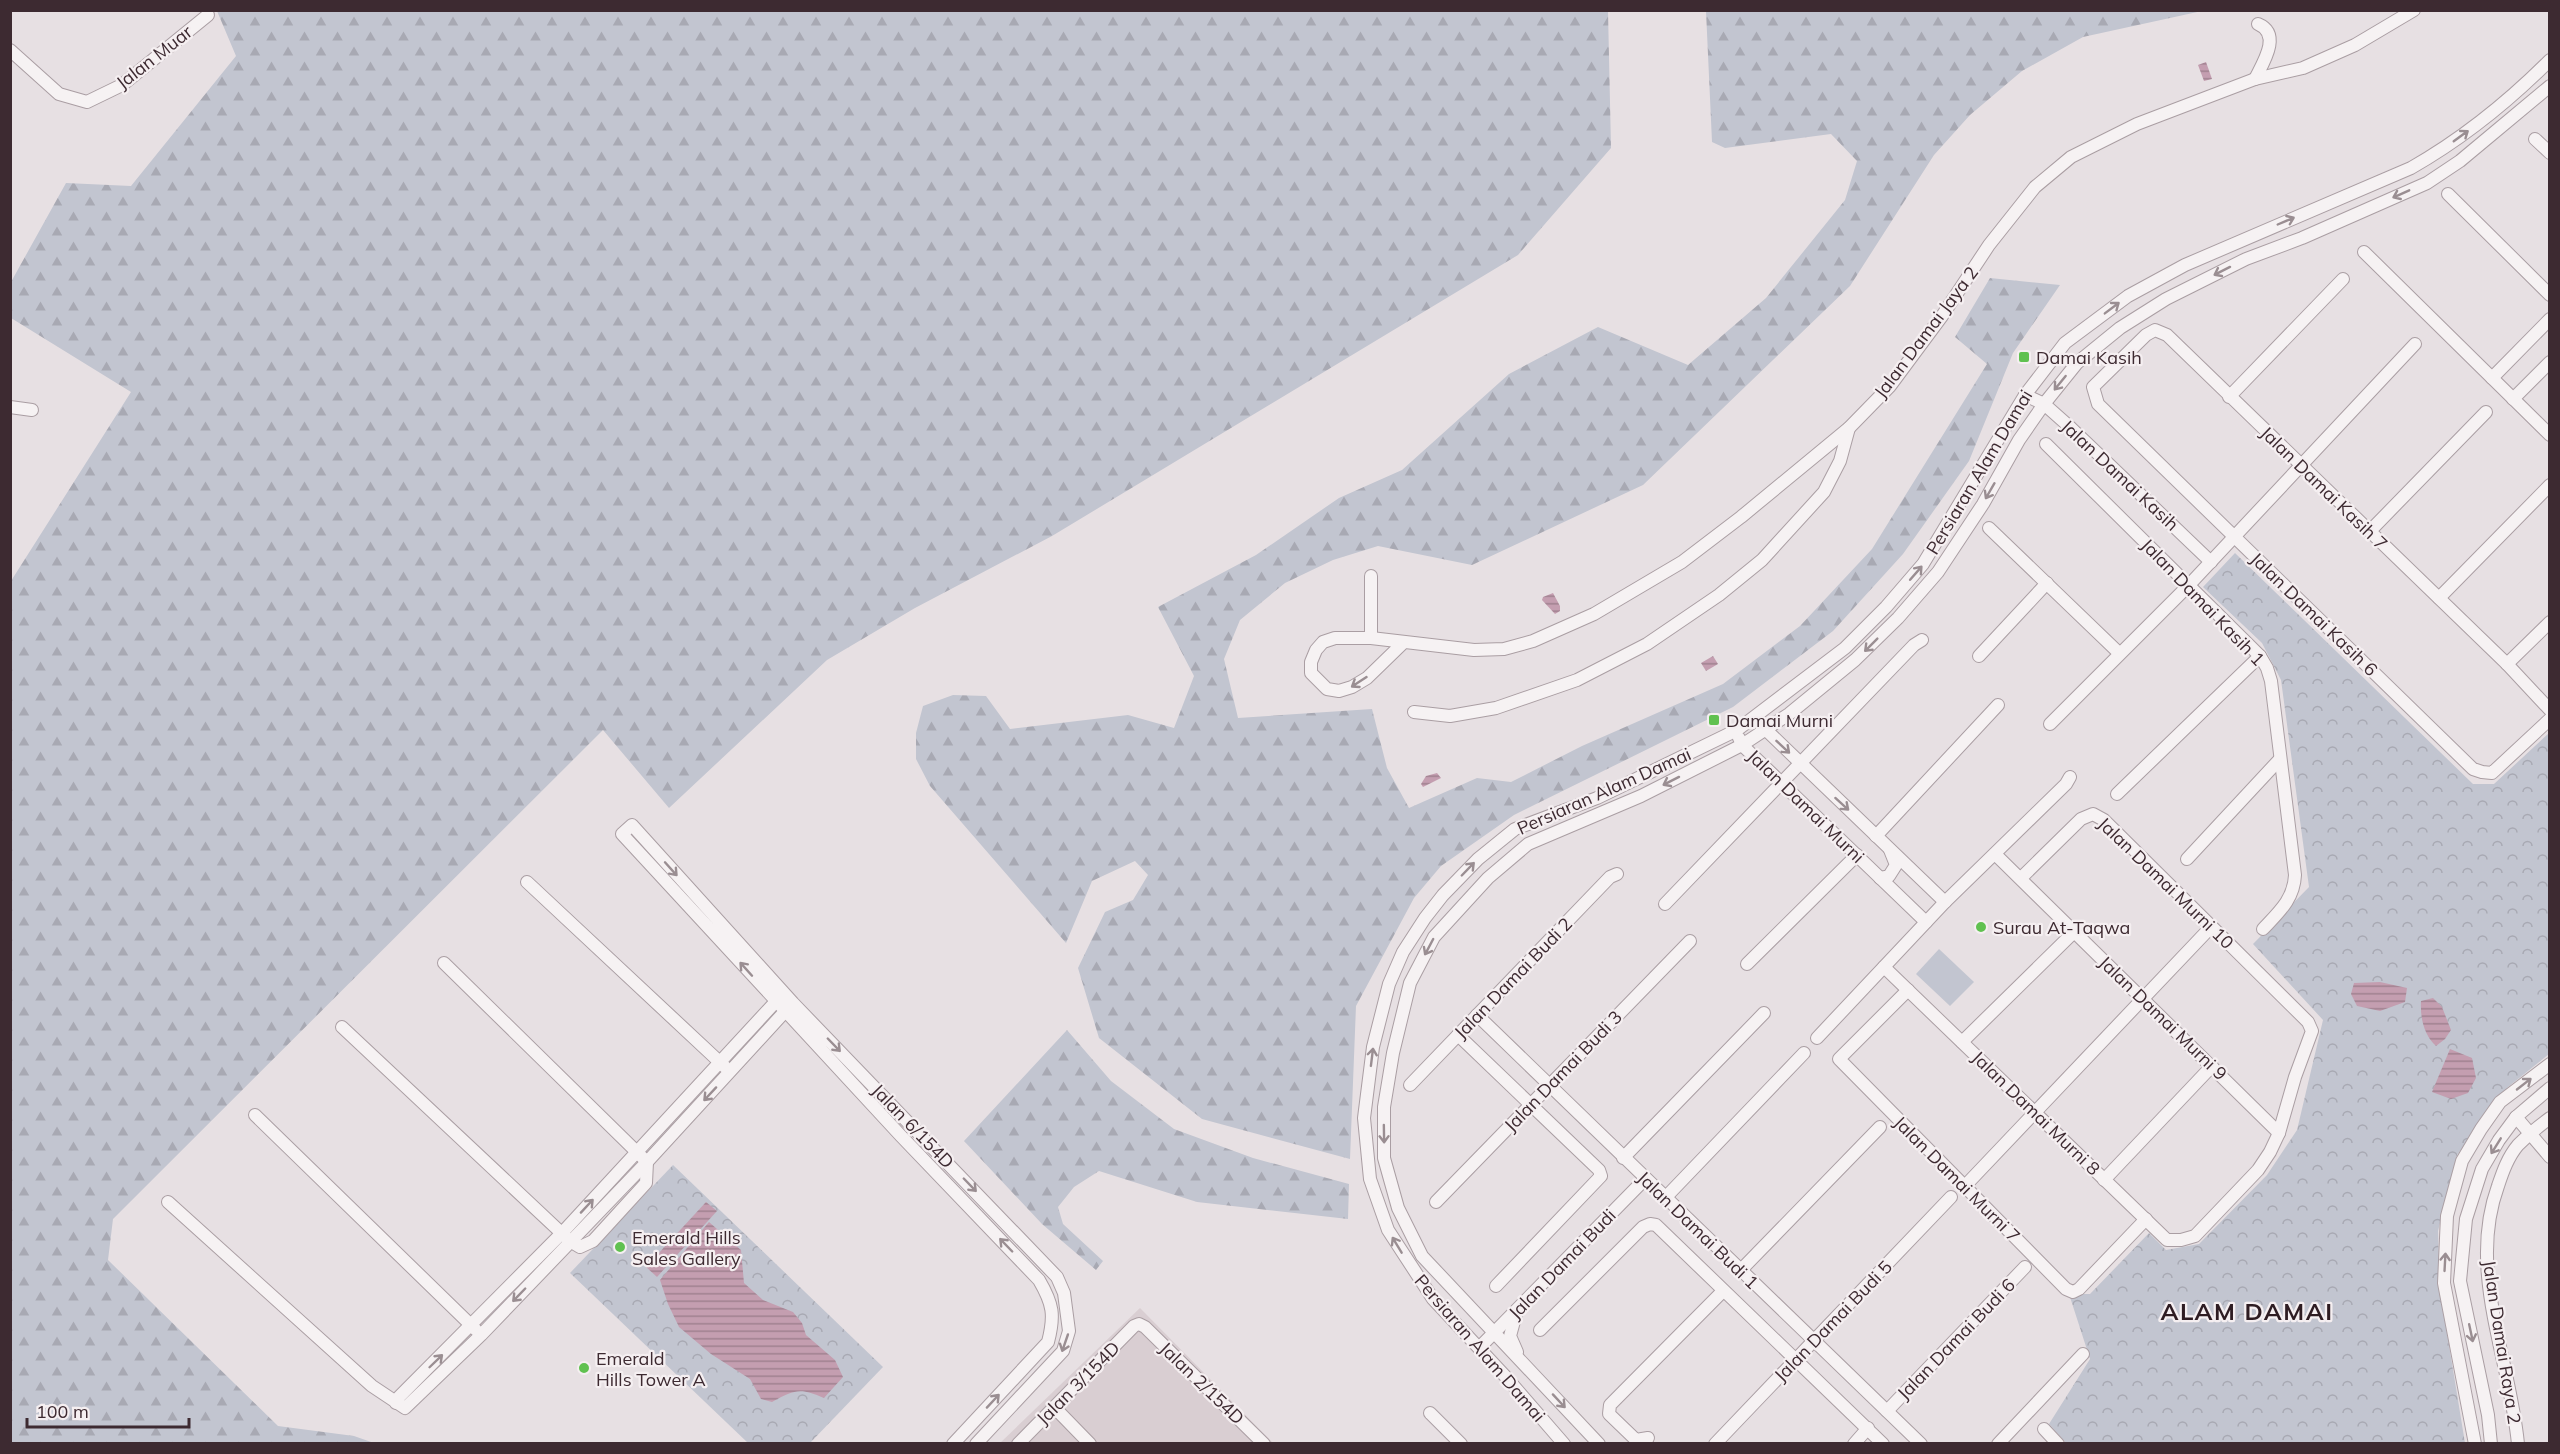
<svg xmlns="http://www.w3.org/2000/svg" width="2560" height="1454" viewBox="0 0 2560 1454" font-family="Mulish,sans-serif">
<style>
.built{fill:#d9ced2}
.grass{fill:#c2c5d0}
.forest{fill:url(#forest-firs)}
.park{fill:url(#park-crowns)}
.water{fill:url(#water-rules)}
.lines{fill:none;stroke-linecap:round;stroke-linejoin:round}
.minor-casing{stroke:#aa9ea3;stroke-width:14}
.minor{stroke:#f6f2f3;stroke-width:12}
.oneway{stroke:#9a8e92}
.poi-dot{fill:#60c150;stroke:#f5eff1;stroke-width:2}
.labels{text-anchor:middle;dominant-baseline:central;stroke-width:4.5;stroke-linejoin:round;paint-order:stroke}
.street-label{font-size:18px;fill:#3d2a31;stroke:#f5eff1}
.poi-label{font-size:18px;fill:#3d2a31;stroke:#f5eff1;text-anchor:start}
.district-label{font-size:24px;font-weight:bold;letter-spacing:1.5px;fill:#2e1c22;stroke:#f5eff1}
</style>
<defs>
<pattern id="forest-firs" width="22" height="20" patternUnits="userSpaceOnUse" patternTransform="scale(1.5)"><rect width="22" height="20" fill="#c2c5d0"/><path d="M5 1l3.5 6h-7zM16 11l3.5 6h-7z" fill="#a8a9b3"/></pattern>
<pattern id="park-crowns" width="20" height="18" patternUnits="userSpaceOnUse" patternTransform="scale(1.5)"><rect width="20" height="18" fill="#c2c5d0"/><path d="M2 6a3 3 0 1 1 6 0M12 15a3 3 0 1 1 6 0" fill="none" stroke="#a8a9b3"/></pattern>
<pattern id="water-rules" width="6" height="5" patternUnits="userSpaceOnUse" patternTransform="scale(1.5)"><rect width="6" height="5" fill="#c49eb0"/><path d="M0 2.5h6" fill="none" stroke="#a08190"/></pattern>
</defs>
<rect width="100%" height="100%" fill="#e7e0e3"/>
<path class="built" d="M1140,1308L1273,1443L999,1444Z"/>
<path class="grass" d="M1939,949L1974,982L1950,1006L1916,974Z"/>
<g class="forest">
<path d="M217,11H1608L1611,148L1518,255L1052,536L915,608L827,660L669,808L603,730L113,1219L108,1260L278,1426L354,1436L374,1443H11V581L131,392L11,318V282L66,183L131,186L236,56Z"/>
<path d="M1706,11H2202L2083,37L2022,71L1970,115L1934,155L1850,286L1643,485L1472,565L1378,546L1333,560L1285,583L1240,620L1224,659L1238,718L1372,709L1387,768L1409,808L1477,778L1511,782L1582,746L1723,684L1800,626L1872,549L1987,364L1955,337L1990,278L2060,285L2013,353L1969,461L1903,554L1833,631L1733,707L1514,815L1441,866L1414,898L1356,1006L1350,1159L1202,1119L1099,1038L1078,968L1105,912L1133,900L1148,875L1135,861L1092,881L1066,943L930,786L916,759V733L923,706L953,695L986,696L1010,729L1128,715L1174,728L1194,676L1158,607L1256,555L1339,498L1402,470L1509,374L1598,327L1688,365L1766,298L1845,200L1857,161L1831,134L1725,148L1712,142Z"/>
<path d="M1067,1030L1111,1081L1174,1129L1253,1158L1349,1184L1348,1219L1197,1202L1099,1171L1074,1187L1058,1207L1063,1224L1103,1261L1096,1270L1042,1224L964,1141Z"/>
</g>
<g class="park">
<path d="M2235,553L2473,784H2494L2549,733V1054L2508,1087L2457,1155L2438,1231L2440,1290L2465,1443L2067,1444L2049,1424L2090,1359L2069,1294H2090L2149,1233L2166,1250L2199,1244L2267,1175L2297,1130L2323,1020L2253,944L2309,887L2281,680L2262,643L2203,587Z"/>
<path d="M673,1165L883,1367L810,1443H748L570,1273Z"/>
</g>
<g class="water">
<path d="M2206,62L2212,79L2204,81L2198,65Z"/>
<path d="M1553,593L1560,606V611L1555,614L1542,600L1543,597Z"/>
<path d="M1713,656L1718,664L1706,671L1701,663Z"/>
<path d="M1437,773L1441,778L1423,787L1421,784L1426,776Z"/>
<path d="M2380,982L2407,988L2405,1002L2380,1011L2357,1006L2351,994L2354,983Z"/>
<path d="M2433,998L2442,1007L2451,1030L2445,1039L2436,1046C2424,1035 2420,1018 2421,1001Z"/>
<path d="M2450,1049L2472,1058L2476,1078L2468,1093L2451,1099L2432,1092Z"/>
<path d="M706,1202L717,1211L657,1277L646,1267Z"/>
<path d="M709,1222L741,1250L744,1283L763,1300L793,1312L802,1323L806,1335L835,1360L843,1377L824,1398C801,1388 795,1389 772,1402L761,1399L750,1379L711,1354L679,1327L668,1304L660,1280Z"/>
</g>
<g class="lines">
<defs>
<g id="minor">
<path d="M10,50L59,94L87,102L122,85L208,15"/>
<path d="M2255,79C2263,63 2282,34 2258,24"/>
<path d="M2535,139L2550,153"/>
<path d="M2448,194L2550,295"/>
<path d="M2364,252L2550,435"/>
<path d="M2492,378L2550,319"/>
<path d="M2025,395L2044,404L2071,428L2211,562"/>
<path d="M2229,397L2343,279"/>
<path d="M2513,399L2550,362"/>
<path d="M10,407L32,410"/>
<path d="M2046,444L2260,656L2267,668L2271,681L2295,875C2294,899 2279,912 2263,929"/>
<path d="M1989,528L2119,653"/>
<path d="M2370,531L2486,412"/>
<path d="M2439,598L2550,485"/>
<path d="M1371,638V576"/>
<path d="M1402,644L1367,678L1352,687L1339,691L1327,689L1311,673V662L1316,650L1323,642L1335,638H1371L1474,650L1504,649L1533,641L1594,614L1682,562L1741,517L1849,428L1890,386L1942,316L1989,245L2035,187L2071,157L2137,124L2255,79L2303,68L2355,45L2414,10"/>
<path d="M1979,656L2047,583"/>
<path d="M2507,664L2550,622"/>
<path d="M2550,710L2507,664L2167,335L2155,330L2146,335L2093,387L2098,404L2473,769L2482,772L2492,773L2550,719"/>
<path d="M1414,712L1450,716L1496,708L1577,680L1647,644L1719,595L1762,560L1824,492L1840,461L1849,428"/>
<path d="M2050,724L2189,585L2415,344"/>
<path d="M1762,726L1945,902"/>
<path d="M1739,738L1742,745L1926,922"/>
<path d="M2117,794L2260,656"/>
<path d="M1876,836L1998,705"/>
<path d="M1995,854L2279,1133"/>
<path d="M2187,859L2280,759"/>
<path d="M1880,878L1889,876L1896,865L1890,850"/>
<path d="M527,882L725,1067"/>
<path d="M1665,904L1914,645L1922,640"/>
<path d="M1747,964L1857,855"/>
<path d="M1884,967L2167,1240H2181L2195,1236L2258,1170L2270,1152L2279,1133L2295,1077L2312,1031L2308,1022L2104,820L2093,814L2081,819L2021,878"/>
<path d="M1908,990L1839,1059L2066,1289L2073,1292L2079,1289L2146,1219"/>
<path d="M1477,1015L1921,1444"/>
<path d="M342,1027L570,1241L580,1247L593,1241L646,1183L647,1162L444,963"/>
<path d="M1458,1035L1599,1170L1601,1176L1496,1286"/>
<path d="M1817,1038L1945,902L2066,784L2070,777"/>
<path d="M1962,1042L2074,932"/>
<path d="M1410,1085L1610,877L1617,874"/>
<path d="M255,1115L476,1330"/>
<path d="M2516,1117L2550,1157"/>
<path d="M1623,1158L1764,1013"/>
<path d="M2104,1180L2212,1066"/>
<path d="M1964,1187L2211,927"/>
<path d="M1665,1198L1804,1053"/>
<path d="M168,1202L372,1386L405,1408L481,1335L647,1162L790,1006"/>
<path d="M1436,1202L1690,941"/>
<path d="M1741,1270L1880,1127"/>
<path d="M1516,1314L1510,1336L1517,1352"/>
<path d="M1540,1330L1643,1227L1650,1224L1656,1225L1883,1444"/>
<path d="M1479,1348L1645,1179"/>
<path d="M396,1403L399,1397L562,1233L780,997"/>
<path d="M1054,1407L1090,1444"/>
<path d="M1887,1411L2025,1267"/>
<path d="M1430,1413L1461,1444"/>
<path d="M2044,1429L2058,1444"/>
<path d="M1648,1438L1636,1440L1609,1414L1610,1405L1723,1291"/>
<path d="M953,1444L1048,1342C1055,1315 1053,1304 1039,1280L901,1136L622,834L632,825L793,1003L1057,1277L1064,1293L1069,1331L1063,1351L976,1444"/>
<path d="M1018,1444L1134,1326L1139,1324L1145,1327L1264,1444"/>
<path d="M1564,1444L1505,1376L1433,1299L1388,1230L1370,1179L1364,1118L1373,1047L1389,984L1403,952L1425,918L1443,895L1478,859L1515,829L1597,798L1737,730L1845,648L1886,607L1923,564L2025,395L2065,343L2128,296L2185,265L2411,168C2462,139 2508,102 2550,60"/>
<path d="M1599,1444L1422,1256L1398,1208L1384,1158V1107L1393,1053L1410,983L1434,937L1488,878L1528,844L1641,796L1742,745L1789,714L1855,660L1898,618L1938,572L1983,504L2019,440L2044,404L2077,363L2120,328L2166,299L2246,259L2302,238L2427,183L2460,161L2550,86"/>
<path d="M1715,1444L1951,1197"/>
<path d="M1854,1444L1868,1428"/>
<path d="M1998,1444L2083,1354"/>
<path d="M2475,1444L2444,1283L2447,1216L2462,1161L2481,1129L2500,1102L2550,1064"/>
<path d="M2491,1444L2488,1415L2460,1281L2466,1219L2482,1169L2499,1140L2516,1117L2550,1088"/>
<path d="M2518,1444C2510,1358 2467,1271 2498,1186C2503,1171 2508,1157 2518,1145C2528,1135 2539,1126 2550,1118"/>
</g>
</defs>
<use href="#minor" class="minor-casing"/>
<use href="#minor" class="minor"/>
</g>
<defs><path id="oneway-shaft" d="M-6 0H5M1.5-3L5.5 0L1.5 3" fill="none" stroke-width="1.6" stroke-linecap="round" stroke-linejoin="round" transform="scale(1.5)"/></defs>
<g class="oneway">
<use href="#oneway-shaft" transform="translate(2461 136) rotate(-36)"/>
<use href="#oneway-shaft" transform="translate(2401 194) rotate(156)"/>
<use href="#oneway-shaft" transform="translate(2286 221) rotate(-23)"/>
<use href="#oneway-shaft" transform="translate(2222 271) rotate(153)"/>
<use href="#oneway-shaft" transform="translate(2112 308) rotate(-37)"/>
<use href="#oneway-shaft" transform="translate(2060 383) rotate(129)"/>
<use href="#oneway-shaft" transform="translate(1990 491) rotate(120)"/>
<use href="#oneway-shaft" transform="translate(1916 573) rotate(-49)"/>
<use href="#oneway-shaft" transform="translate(1871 645) rotate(135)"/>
<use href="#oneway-shaft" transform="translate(1359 682) rotate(147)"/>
<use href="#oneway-shaft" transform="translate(1783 747) rotate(43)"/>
<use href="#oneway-shaft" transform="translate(1671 781) rotate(153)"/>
<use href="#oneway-shaft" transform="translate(1842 804) rotate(42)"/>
<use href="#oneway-shaft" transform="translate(671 869) rotate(48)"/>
<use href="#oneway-shaft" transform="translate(1468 869) rotate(-46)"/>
<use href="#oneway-shaft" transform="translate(1429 947) rotate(118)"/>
<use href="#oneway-shaft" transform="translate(746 969) rotate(-132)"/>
<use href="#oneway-shaft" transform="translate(834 1045) rotate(46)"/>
<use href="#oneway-shaft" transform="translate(1372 1057) rotate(-83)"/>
<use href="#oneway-shaft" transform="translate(2524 1084) rotate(-38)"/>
<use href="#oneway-shaft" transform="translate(710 1094) rotate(133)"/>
<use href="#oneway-shaft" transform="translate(1384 1134) rotate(89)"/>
<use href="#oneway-shaft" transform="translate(2496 1146) rotate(122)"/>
<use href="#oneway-shaft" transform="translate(970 1185) rotate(46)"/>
<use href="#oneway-shaft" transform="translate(587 1206) rotate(-47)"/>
<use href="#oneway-shaft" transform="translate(1006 1245) rotate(-134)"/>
<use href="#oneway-shaft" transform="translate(1397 1245) rotate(-121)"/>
<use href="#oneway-shaft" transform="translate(2445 1262) rotate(-87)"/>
<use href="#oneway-shaft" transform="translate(519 1295) rotate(134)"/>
<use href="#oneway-shaft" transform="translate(2471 1333) rotate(78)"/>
<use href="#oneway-shaft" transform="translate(1065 1343) rotate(109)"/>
<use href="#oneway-shaft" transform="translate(436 1361) rotate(-44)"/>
<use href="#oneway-shaft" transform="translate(993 1401) rotate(-47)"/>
<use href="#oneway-shaft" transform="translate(1559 1401) rotate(47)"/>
</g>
<g class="poi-dot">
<rect x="2018" y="351" width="12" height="12" rx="3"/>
<rect x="1708" y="714" width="12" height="12" rx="3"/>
<circle cx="1981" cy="927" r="6"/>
<circle cx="620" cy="1247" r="6"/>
<circle cx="584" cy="1368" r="6"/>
</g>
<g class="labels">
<g class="street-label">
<text transform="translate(154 57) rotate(-38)">Jalan Muar</text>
<text transform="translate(1926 332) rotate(-53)">Jalan Damai Jaya 2</text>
<text transform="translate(1979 472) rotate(-59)">Persiaran Alam Damai</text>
<text transform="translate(2120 475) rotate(43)">Jalan Damai Kasih</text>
<text transform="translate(2324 488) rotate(44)">Jalan Damai Kasih 7</text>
<text transform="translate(2203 602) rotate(46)">Jalan Damai Kasih 1</text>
<text transform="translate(2314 614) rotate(44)">Jalan Damai Kasih 6</text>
<text transform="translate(1604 791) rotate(-24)">Persiaran Alam Damai</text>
<text transform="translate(1806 806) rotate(44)">Jalan Damai Murni</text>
<text transform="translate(2166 883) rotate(44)">Jalan Damai Murni 10</text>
<text transform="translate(1513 978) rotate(-46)">Jalan Damai Budi 2</text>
<text transform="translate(2163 1018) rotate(44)">Jalan Damai Murni 9</text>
<text transform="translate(1563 1071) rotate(-46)">Jalan Damai Budi 3</text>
<text transform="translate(2036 1113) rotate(44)">Jalan Damai Murni 8</text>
<text transform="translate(913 1126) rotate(46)">Jalan 6/154D</text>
<text transform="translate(1957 1179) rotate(45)">Jalan Damai Murni 7</text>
<text transform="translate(1698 1230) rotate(44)">Jalan Damai Budi 1</text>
<text transform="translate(1562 1264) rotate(-46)">Jalan Damai Budi</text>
<text transform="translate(1833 1321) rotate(-46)">Jalan Damai Budi 5</text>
<text transform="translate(1956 1339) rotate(-46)">Jalan Damai Budi 6</text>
<text transform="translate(2502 1342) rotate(81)">Jalan Damai Raya 2</text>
<text transform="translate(1480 1348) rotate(49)">Persiaran Alam Damai</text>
<text transform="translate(1078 1383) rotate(-45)">Jalan 3/154D</text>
<text transform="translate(1202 1383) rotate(44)">Jalan 2/154D</text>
</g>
<g class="poi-label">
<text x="2036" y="357">Damai Kasih</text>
<text x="1726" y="720">Damai Murni</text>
<text x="1993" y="927">Surau At-Taqwa</text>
<text x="632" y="1237">Emerald Hills<tspan x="632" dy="21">Sales Gallery</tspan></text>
<text x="596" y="1358">Emerald<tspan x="596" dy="21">Hills Tower A</tspan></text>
</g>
<g class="district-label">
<text x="2247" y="1311">ALAM DAMAI</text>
</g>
</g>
<rect width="2560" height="1454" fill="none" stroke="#3d2a31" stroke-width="24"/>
<path d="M27 1418v9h162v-9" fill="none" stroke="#3d2a31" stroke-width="3"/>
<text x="36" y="1418" font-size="18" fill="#3d2a31" stroke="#f5eff1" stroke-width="4.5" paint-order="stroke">100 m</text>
</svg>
